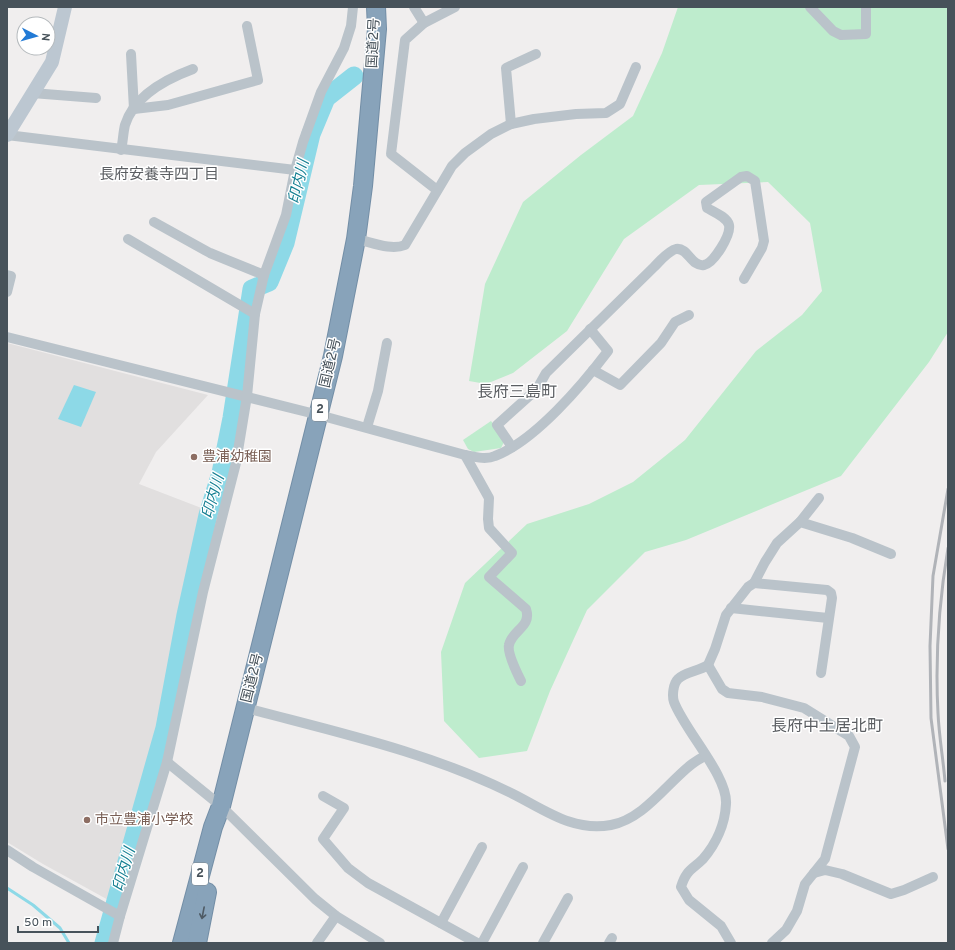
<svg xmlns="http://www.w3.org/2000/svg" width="955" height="950" viewBox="0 0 955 950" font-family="Overpass,'Noto Sans JP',sans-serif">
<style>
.education{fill:#e1dfdf}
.green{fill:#beeccd}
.water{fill:#8dd9e7}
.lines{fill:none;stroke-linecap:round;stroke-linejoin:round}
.stream{stroke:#8dd9e7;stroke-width:3}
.river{stroke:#8dd9e7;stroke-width:19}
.highway-casing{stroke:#738ea6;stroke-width:20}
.street{stroke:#bac3ca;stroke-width:10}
.secondary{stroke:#bcc7d1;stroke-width:14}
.highway{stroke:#88a3ba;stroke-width:18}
.rail{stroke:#b0b3b8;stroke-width:3}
.oneway{stroke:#4e5a64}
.education-dot{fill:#8d6e63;stroke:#fff;stroke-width:1.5}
.labels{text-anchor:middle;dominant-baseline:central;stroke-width:3;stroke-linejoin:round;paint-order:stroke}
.shield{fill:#fff;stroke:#7e868c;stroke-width:1}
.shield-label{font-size:13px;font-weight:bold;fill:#47525a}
.street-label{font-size:14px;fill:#47525a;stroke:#fff}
.education-label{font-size:14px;fill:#785e54;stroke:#fff;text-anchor:start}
.neighbourhood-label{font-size:15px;fill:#5b5e62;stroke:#fff}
.water-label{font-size:15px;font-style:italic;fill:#147f92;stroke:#fff}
.quarter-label{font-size:16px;fill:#5b5e62;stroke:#fff}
</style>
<rect width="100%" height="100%" fill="#f0eeee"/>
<path class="education" d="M7,343L208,395L156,452L139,484L204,509L187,585L156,755L112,902L43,864L7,842Z"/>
<g class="green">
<path d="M678,7H948V332L929,362L841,476L686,540L645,552L587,610L550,691L527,751L479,758L444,721L441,652L465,583L527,524L589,504L633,482L685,440L756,351L802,315L822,291L810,223L768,182L699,185L624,239L567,331L513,373L486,384L469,381L485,284L523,202L581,155L633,116L662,53Z"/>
<path d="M491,421L505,440L501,448L474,452L468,449L463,440Z"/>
</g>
<path class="water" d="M74,385L96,392L81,427L58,419Z"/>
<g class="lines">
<path class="stream" d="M7,888L33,905L60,928L69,943"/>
<path class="river" d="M104,943L165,728L186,615L208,515L221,473L232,418L252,289L269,282L285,243L311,134L326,98L354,76"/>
<defs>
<g id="highway">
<path d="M182,943L213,827L221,806L333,356L356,239L363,186L377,29L376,7"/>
<path d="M197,943L207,892"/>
</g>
</defs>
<use href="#highway" class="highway-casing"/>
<g class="street">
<path d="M414,7L424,23"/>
<path d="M810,7L833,31L841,35L866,34V7"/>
<path d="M131,54L134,109"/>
<path d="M32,93L96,98"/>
<path d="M134,109L168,105L258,80L247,26"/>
<path d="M511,124L506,68L536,54"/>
<path d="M7,135L295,170"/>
<path d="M121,150C123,142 123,133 125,125C134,96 166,79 193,69"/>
<path d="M437,190L391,154L405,40L424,23L455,7"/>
<path d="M154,222L210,253L264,275"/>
<path d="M128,239L255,314"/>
<path d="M356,239C371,242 391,251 405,245L452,166L465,153L491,134L511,124L534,119L576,114L606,113L620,104L636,67"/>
<path d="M7,275L11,276L7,292"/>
<path d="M7,337L319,415L465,455C475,457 486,460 495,456C535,441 583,384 608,351L590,329"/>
<path d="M593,370L620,385L661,343L675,322L689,315"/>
<path d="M367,427L378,391L387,343"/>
<path d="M512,447L497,425L537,389L546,373L654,267C660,261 668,251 676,249C688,247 691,267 704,265C714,263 731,235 729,225C727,217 714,212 707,208L706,202L741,177L747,176L755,181L764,241L762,248L744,279"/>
<path d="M465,455L489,498L488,519L489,528L512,553L489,577L526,609C532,627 512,630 509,645C507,653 517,673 521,681"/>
<path d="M800,522L819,498"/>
<path d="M754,583L765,562L777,543L800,522L852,538L891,554"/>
<path d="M731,608L828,618"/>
<path d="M708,665L722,689L728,693L762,697L804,708L849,736L855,747L825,859L805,884L797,911L786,930L772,943"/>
<path d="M246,708C336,732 429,752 513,794C545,810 573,832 611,825C644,819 667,783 692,764C696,761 701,758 705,756"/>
<path d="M167,762L221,806L315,899L336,916L380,943"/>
<path d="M323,796L344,808L323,839L348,868L368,883L477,943"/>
<path d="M7,850L33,867L120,916"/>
<path d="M814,873L825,870L842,874L891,894L904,890L933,877"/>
<path d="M441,923L482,847"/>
<path d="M113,943L120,916L167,762L203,592L236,463L247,396L255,314L264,275L286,215L295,170L303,142L321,92L344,48L351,26L353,7"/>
<path d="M317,943L336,916"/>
<path d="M482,943L523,867"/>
<path d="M543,943L568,898"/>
<path d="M609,943L612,938"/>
<path d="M731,943L721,926L689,900L681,887C686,870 692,870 703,859C716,844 725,824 726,804C728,776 685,731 674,702C672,696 673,684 678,679C685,672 699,671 708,665L715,649L726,615L748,587L754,583L827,590L831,593L832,598L821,673"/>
</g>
<path class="secondary" d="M7,135L52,62L65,7"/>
<use href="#highway" class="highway"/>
<g class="rail">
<path d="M948,489L933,576L930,646L931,718L948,849"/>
<path d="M945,781C943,758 939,736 938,713C935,658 939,602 948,548"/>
</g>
</g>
<defs><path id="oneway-shaft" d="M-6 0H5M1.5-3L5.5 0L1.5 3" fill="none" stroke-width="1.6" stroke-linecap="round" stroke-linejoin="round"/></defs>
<use class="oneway" href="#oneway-shaft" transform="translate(203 913) rotate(101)"/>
<g class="education-dot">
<circle cx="194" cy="457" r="4"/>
<circle cx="87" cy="820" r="4"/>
</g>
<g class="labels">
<g class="shield">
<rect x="312" y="399" width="16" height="22" rx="3"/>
<rect x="192" y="863" width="16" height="22" rx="3"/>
</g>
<g class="shield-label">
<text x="320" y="410">2</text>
<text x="200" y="874">2</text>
</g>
<g class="street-label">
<text transform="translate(374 43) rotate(-87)">国道2号</text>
<text transform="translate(331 363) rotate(-77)">国道2号</text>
<text transform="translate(253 678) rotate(-76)">国道2号</text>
</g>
<g class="education-label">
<text x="202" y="457">豊浦幼稚園</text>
<text x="95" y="820">市立豊浦小学校</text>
</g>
<g class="neighbourhood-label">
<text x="159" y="175">長府安養寺四丁目</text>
</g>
<g class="water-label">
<text transform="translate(300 182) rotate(-77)">印内川</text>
<text transform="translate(214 497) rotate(-74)">印内川</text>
<text transform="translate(125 870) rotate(-74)">印内川</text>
</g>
<g class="quarter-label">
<text x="517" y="393">長府三島町</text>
<text x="827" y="727">長府中土居北町</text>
</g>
</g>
<rect width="955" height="950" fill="none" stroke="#47525a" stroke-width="16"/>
<g transform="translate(36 36) rotate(96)"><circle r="19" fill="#ffffff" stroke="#b5babd"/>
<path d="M0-3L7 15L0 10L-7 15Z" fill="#227ad5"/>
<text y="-6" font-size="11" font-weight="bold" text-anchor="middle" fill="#47525a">N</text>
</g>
<path d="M18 926v6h80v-6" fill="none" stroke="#47525a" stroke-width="2"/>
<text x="24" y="926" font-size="12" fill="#47525a" stroke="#ffffff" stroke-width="3" paint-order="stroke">50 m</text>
</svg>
